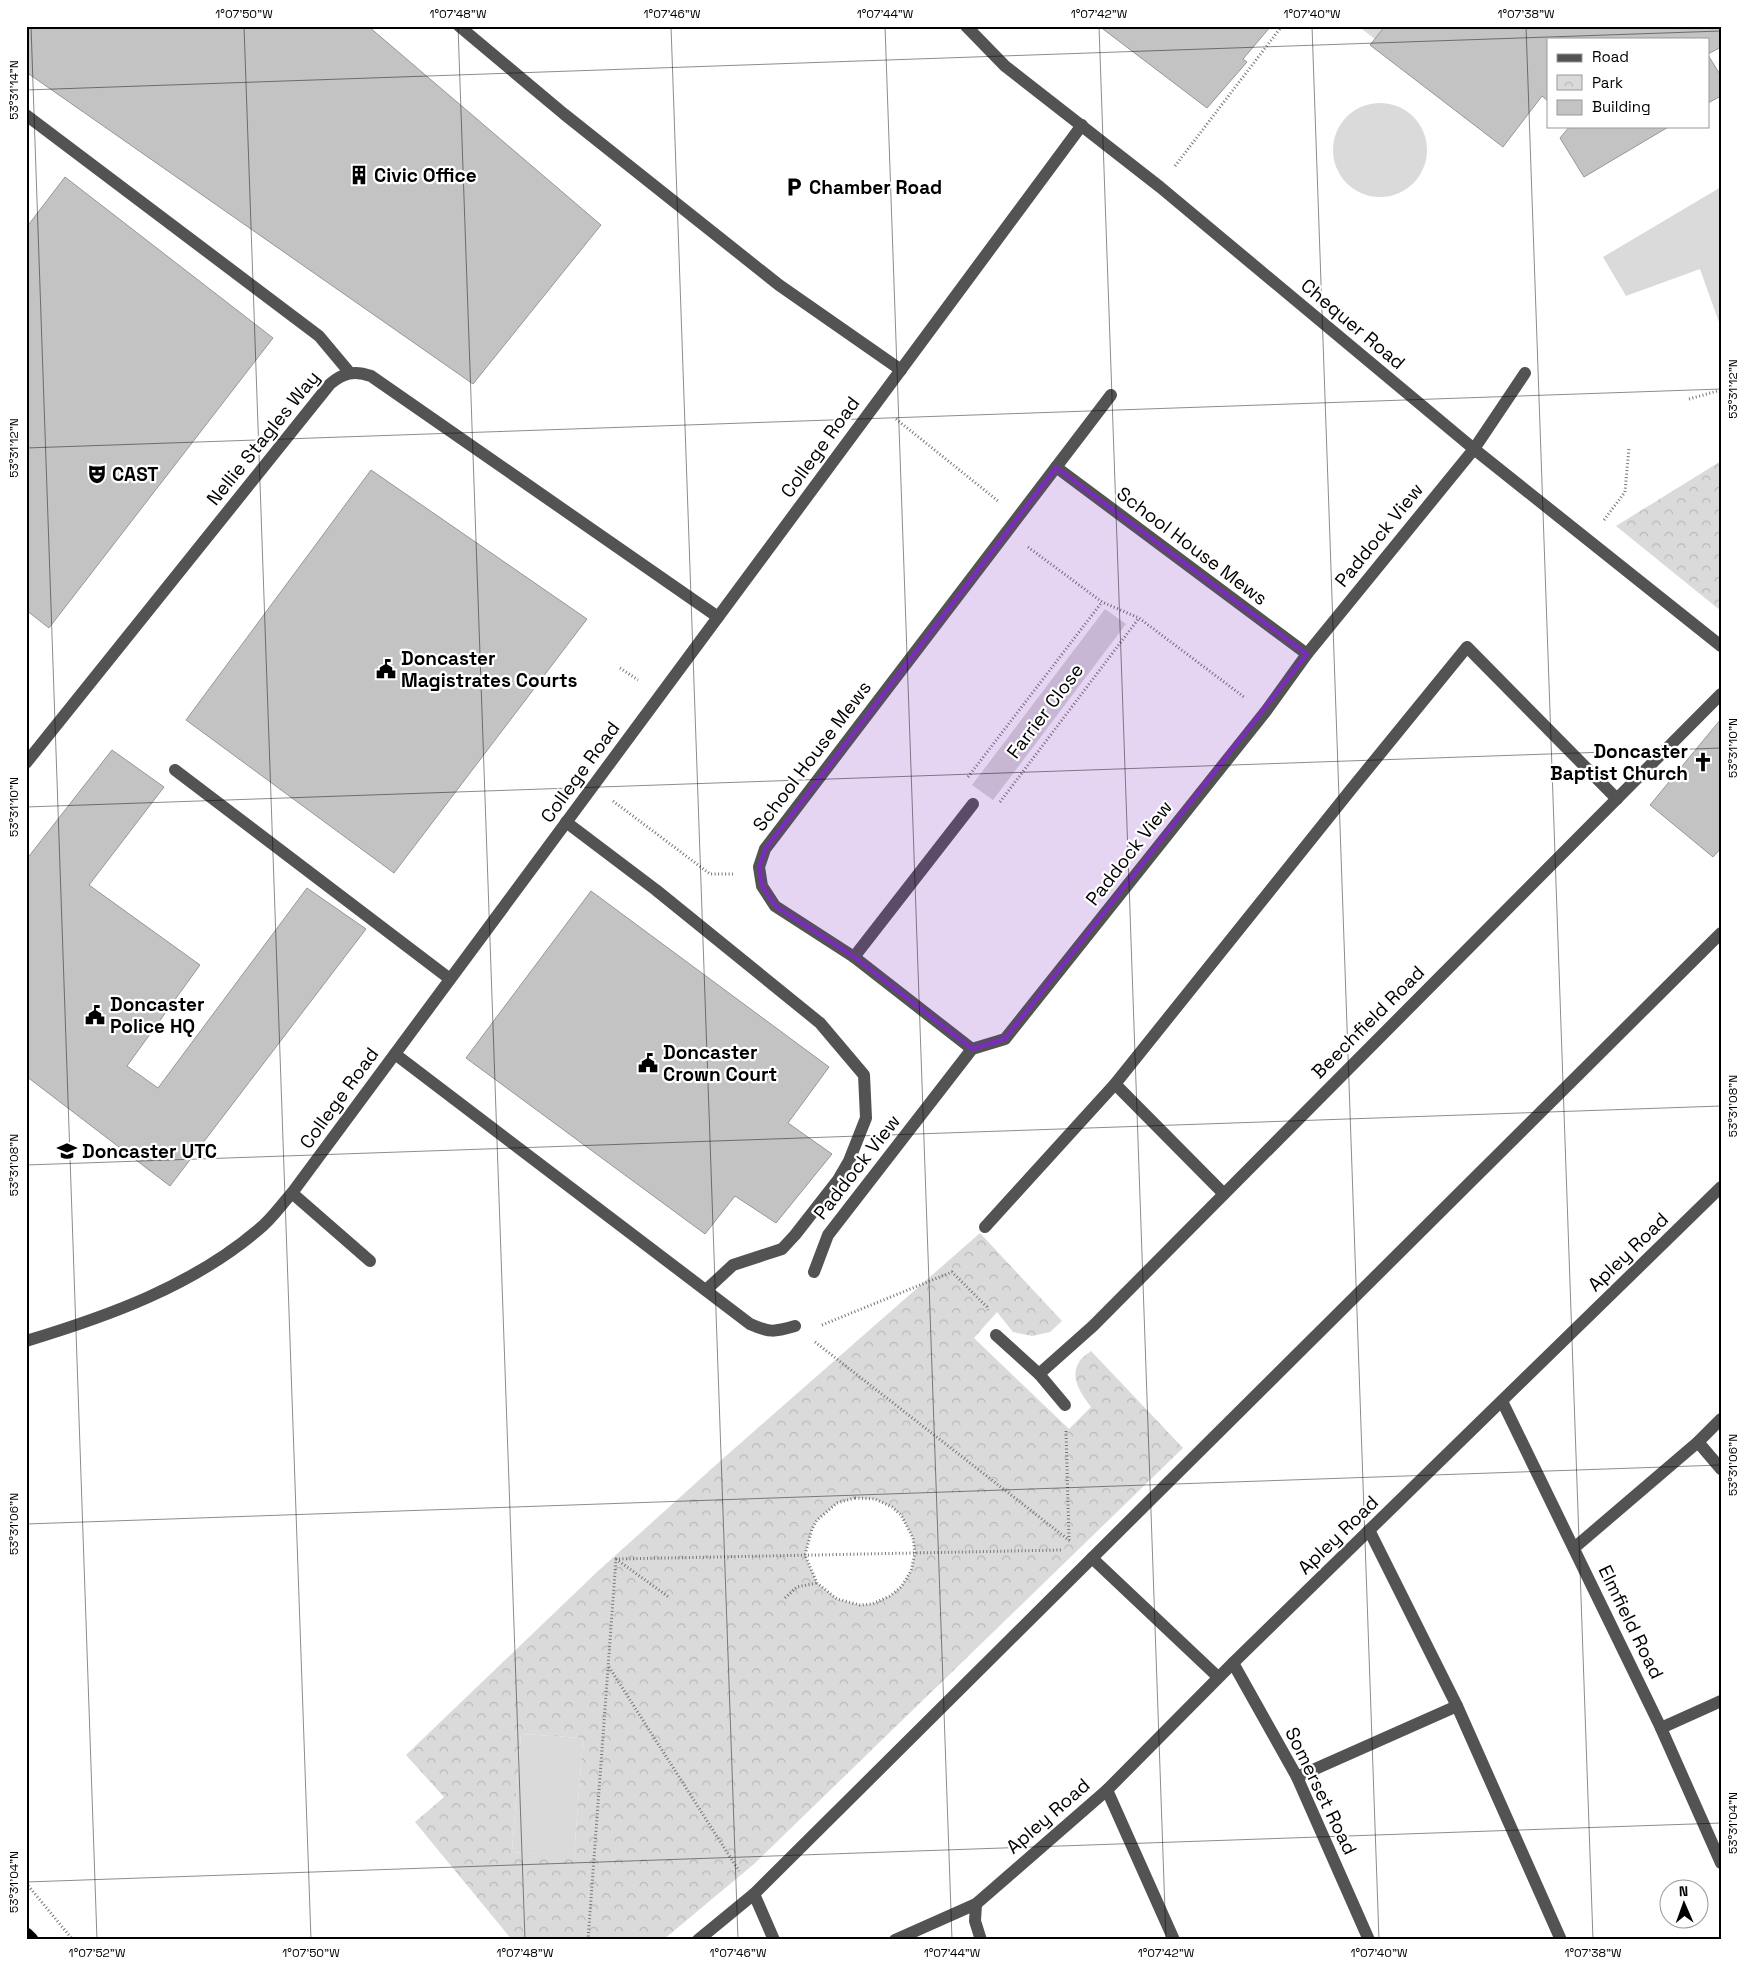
<svg xmlns="http://www.w3.org/2000/svg" width="1747" height="1966" viewBox="0 0 1747 1966" font-family="'Space Grotesk',sans-serif">
<style>
.green{fill:#dadada}
.park{fill:url(#park-crowns);fill-rule:evenodd}
.building{fill:#c3c3c3;stroke:#979797}
.lines{fill:none;stroke-linecap:round;stroke-linejoin:round}
.highway-casing{stroke:#dbdbdb;stroke-width:16}
.path{stroke:#757575;stroke-width:3;stroke-dasharray:1 2.5;stroke-linecap:butt}
.minor{stroke:#535353;stroke-width:12}
.highway{stroke:#000;stroke-width:15}
.marked{fill:#7b2cbf;fill-opacity:0.2;stroke:#7b2cbf;stroke-width:4;stroke-linejoin:round}
.ticks{fill:none;stroke:#000;stroke-width:1;stroke-opacity:0.45}
.labels{text-anchor:middle;dominant-baseline:central;stroke-width:4.5;stroke-linejoin:round;paint-order:stroke}
.poi-label{font-size:19px;font-weight:bold;fill:#000;stroke:#fff;text-anchor:start}
.street-label{font-size:19px;fill:#000;stroke:#fff}
.neatline{fill:none;stroke:#000;stroke-width:2}
.ticks-label{font-size:12px;text-anchor:middle;fill:#000}
</style>
<defs>
<pattern id="park-crowns" width="20" height="18" patternUnits="userSpaceOnUse" patternTransform="scale(1.25)"><rect width="20" height="18" fill="#dadada"/><path d="M2 6a3 3 0 1 1 6 0M12 15a3 3 0 1 1 6 0" fill="none" stroke="#b9b9b9"/></pattern>
</defs>
<rect width="100%" height="100%" fill="#fff"/>
<g class="green">
<path d="M1358,26H1385L1375,39Z"/>
<circle cx="1380" cy="150" r="47"/>
<path d="M1721,187V328L1700,269L1626,296L1603,257Z"/>
<path d="M1105,609L1126,624L993,800L972,785Z"/>
<path d="M521,1734L583,1738L574,1857L512,1852Z"/>
</g>
<g class="park">
<path d="M1721,461V611L1616,526Z"/>
<path d="M980,1233L1062,1321L1050,1332L1032,1336L1013,1332L997,1312L974,1338L1069,1429L1091,1407C1082,1394 1069,1379 1079,1362C1081,1358 1087,1354 1091,1351L1183,1448L754,1864L663,1940H512L415,1822L444,1797L406,1755L597,1572L718,1463ZM855,1498L875,1499L892,1507L901,1515L913,1538L915,1553L911,1571L901,1587L890,1596L872,1604L860,1605L837,1599L817,1583L805,1555L812,1529L817,1520L837,1503ZM521,1734L583,1738L574,1856L512,1852Z"/>
</g>
<g class="building">
<path d="M26,26H368L601,225L473,384L26,72Z"/>
<path d="M1099,26H1271L1243,59L1247,62L1207,108Z"/>
<path d="M1385,26H1721V47L1708,54V39H1548V101L1542,96L1503,147L1370,45Z"/>
<path d="M1708,55L1721,76V96L1708,103Z"/>
<path d="M1570,126H1670L1584,177L1560,138Z"/>
<path d="M65,177L273,338L49,628L26,610V228Z"/>
<path d="M371,470L587,619L394,873L186,720Z"/>
<path d="M1721,719V848L1713,857L1650,805Z"/>
<path d="M112,750L164,787L89,885L200,965L127,1066L158,1088L307,888L366,929L170,1186L26,1076V860Z"/>
<path d="M591,891L829,1067L788,1123L832,1154L776,1223L735,1196L705,1234L466,1058Z"/>
</g>
<g class="lines">
<defs>
<path id="highway" d="M26,1935L31,1940"/>
</defs>
<use href="#highway" class="highway-casing"/>
<g class="path">
<path d="M1175,166L1282,26"/>
<path d="M1689,399L1721,390"/>
<path d="M896,419L998,501"/>
<path d="M1604,520L1625,492L1629,448"/>
<path d="M1028,547L1102,602L1139,618L1244,697"/>
<path d="M620,668L638,680"/>
<path d="M968,777L1102,602"/>
<path d="M613,801L710,874H733"/>
<path d="M1000,802L1139,618"/>
<path d="M822,1325L952,1272L987,1307L988,1310"/>
<path d="M815,1342L1070,1541"/>
<path d="M1066,1431L1069,1540"/>
<path d="M855,1498L875,1499L892,1507L901,1515L913,1538L915,1553L911,1571L901,1587L890,1596L872,1604L860,1605L837,1599L817,1583L805,1555L812,1529L817,1520L837,1503Z"/>
<path d="M616,1559L670,1598"/>
<path d="M785,1598L797,1587L817,1583"/>
<path d="M609,1667L739,1871"/>
<path d="M26,1883L73,1940"/>
<path d="M588,1940L616,1559L1062,1550"/>
</g>
<g class="minor">
<path d="M459,26L564,114L779,285L901,370"/>
<path d="M966,26L1005,66L1160,187L1474,449L1721,646"/>
<path d="M26,115L319,336L350,373"/>
<path d="M1056,467L1307,654"/>
<path d="M26,763L330,384C343,373 354,370 371,376L718,617"/>
<path d="M175,770L450,979"/>
<path d="M566,822L656,890L820,1023L864,1075L866,1118L849,1161L838,1180L795,1235L782,1249L733,1265L706,1290"/>
<path d="M854,957L973,804"/>
<path d="M972,1049L854,957L775,906L762,886L759,867L765,849L1111,395"/>
<path d="M395,1054L750,1324C770,1333 774,1332 795,1326"/>
<path d="M1115,1084L1224,1194"/>
<path d="M292,1193L370,1261"/>
<path d="M985,1227L1115,1084L1353,787L1467,647L1617,799"/>
<path d="M814,1272L828,1235L972,1049L1005,1039L1266,711L1307,654L1474,449L1525,373"/>
<path d="M996,1335L1039,1374L1093,1326L1721,694"/>
<path d="M26,1341C109,1316 192,1286 258,1230C271,1220 281,1205 292,1193L1082,125"/>
<path d="M1039,1374L1065,1405"/>
<path d="M1502,1401L1661,1728L1721,1863"/>
<path d="M1698,1442L1721,1469"/>
<path d="M1369,1530L1457,1706L1561,1940"/>
<path d="M1574,1548L1698,1442L1721,1419"/>
<path d="M1092,1558L1218,1677"/>
<path d="M1233,1663L1297,1777L1369,1940"/>
<path d="M1661,1728L1721,1701"/>
<path d="M1297,1777L1457,1706"/>
<path d="M1107,1790L1174,1940"/>
<path d="M754,1894L774,1940"/>
<path d="M976,1904L975,1921L981,1940"/>
<path d="M698,1940L754,1894L1721,933"/>
<path d="M895,1940L976,1904L1107,1790L1233,1663L1721,1187"/>
</g>
<use href="#highway" class="highway"/>
</g>
<path class="marked" d="M1056,467L1307,654L1005,1039L972,1049L854,957L775,906L762,886L759,867L765,849Z"/>
<path class="ticks" d="M31,26L97,1940M244,26L311,1940M458,26L525,1940M671,26L738,1940M885,26L952,1940M1099,26L1166,1940M1312,26L1379,1940M1526,26L1593,1940M26,90L1721,31M26,448L1721,389M26,807L1721,748M26,1165L1721,1106M26,1524L1721,1465M26,1882L1721,1823"/>
<defs>
<symbol id="building-bare" viewBox="-9 -9 18 18"><path d="M-4-6H4V6H1V3H-1V6H-4ZM-2.5-4.3h1.7v1.8h-1.7ZM.8-4.3h1.7v1.8H.8ZM-2.5-1h1.7V.8h-1.7ZM.8-1h1.7V.8H.8Z" fill="#000" stroke="#fff" stroke-width="2.5" paint-order="stroke"/></symbol>
<symbol id="parking-bare" viewBox="-9 -9 18 18"><path d="M-3.5-5.5H1a3.5 3.5 0 0 1 0 7H-1V5.5H-3.5ZM-1-3.4V-.6H.8a1.4 1.4 0 0 0 0-2.8Z" fill="#000" stroke="#fff" stroke-width="2.5" paint-order="stroke"/></symbol>
<symbol id="theatre-bare" viewBox="-9 -9 18 18"><path d="M-5-5.5Q0-4 5-5.5V0Q5 5 0 6Q-5 5-5 0ZM-3.3-2.5H-1v1.5H-3.3ZM1-2.5H3.3v1.5H1ZM-2.8 1Q0 5.5 2.8 1Z" fill="#000" stroke="#fff" stroke-width="2.5" paint-order="stroke"/></symbol>
<symbol id="civic-bare" viewBox="-9 -9 18 18"><path d="M-.6-6.5H3V-4.5H.6V-3L4-1V1h2V6H-6V1h2V-1L-.6-3ZM-1.2 2.5V6h2.4V2.5Z" fill="#000" stroke="#fff" stroke-width="2.5" paint-order="stroke"/></symbol>
<symbol id="church-bare" viewBox="-9 -9 18 18"><path d="M-1.2-6h2.4v3.5h3.3v2.4h-3.3V6h-2.4V-.1h-3.3v-2.4h3.3Z" fill="#000" stroke="#fff" stroke-width="2.5" paint-order="stroke"/></symbol>
<symbol id="school-bare" viewBox="-9 -9 18 18"><path d="M0-5L7-2L0 1L-7-2ZM-4 1L0 2.5L4 1V4Q0 6-4 4Z" fill="#000" stroke="#fff" stroke-width="2.5" paint-order="stroke"/></symbol>
</defs>
<g fill-rule="evenodd">
<use href="#building-bare" x="345" y="161" width="28" height="28"/>
<use href="#parking-bare" x="780" y="173" width="28" height="28"/>
<use href="#theatre-bare" x="83" y="460" width="28" height="28"/>
<use href="#civic-bare" x="372" y="655" width="28" height="28"/>
<use href="#church-bare" x="1689" y="748" width="28" height="28"/>
<use href="#civic-bare" x="81" y="1001" width="28" height="28"/>
<use href="#civic-bare" x="634" y="1049" width="28" height="28"/>
<use href="#school-bare" x="53" y="1137" width="28" height="28"/>
</g>
<g class="labels">
<g class="poi-label">
<text x="374" y="175">Civic Office</text>
<text x="809" y="187">Chamber Road</text>
<text x="112" y="474">CAST</text>
<text x="401" y="658">Doncaster<tspan x="401" dy="22">Magistrates Courts</tspan></text>
<text x="1688" y="751" text-anchor="end">Doncaster<tspan x="1688" dy="22">Baptist Church</tspan></text>
<text x="110" y="1004">Doncaster<tspan x="110" dy="22">Police HQ</tspan></text>
<text x="663" y="1052">Doncaster<tspan x="663" dy="22">Crown Court</tspan></text>
<text x="82" y="1151">Doncaster UTC</text>
</g>
<g class="street-label">
<text transform="translate(1353 324) rotate(40)">Chequer Road</text>
<text transform="translate(263 438) rotate(-51)">Nellie Stagles Way</text>
<text transform="translate(820 447) rotate(-54)">College Road</text>
<text transform="translate(1379 535) rotate(-51)">Paddock View</text>
<text transform="translate(1192 546) rotate(37)">School House Mews</text>
<text transform="translate(1045 711) rotate(-53)">Farrier Close</text>
<text transform="translate(812 756) rotate(-53)">School House Mews</text>
<text transform="translate(580 772) rotate(-54)">College Road</text>
<text transform="translate(1129 853) rotate(-52)">Paddock View</text>
<text transform="translate(1368 1022) rotate(-45)">Beechfield Road</text>
<text transform="translate(339 1098) rotate(-54)">College Road</text>
<text transform="translate(857 1167) rotate(-52)">Paddock View</text>
<text transform="translate(1628 1252) rotate(-44)">Apley Road</text>
<text transform="translate(1338 1535) rotate(-44)">Apley Road</text>
<text transform="translate(1631 1622) rotate(64)">Elmfield Road</text>
<text transform="translate(1321 1791) rotate(64)">Somerset Road</text>
<text transform="translate(1048 1816) rotate(-41)">Apley Road</text>
</g>
</g>
<rect width="1747" height="1966" fill="none" stroke="#ffffff" stroke-width="55"/>
<rect x="1547" y="38" width="162" height="90" fill="#ffffff" stroke="#999999"/>
<rect x="1557" y="54" width="25" height="8" fill="#535353" stroke="#999999"/>
<text x="1592" y="62" font-size="15" fill="#000000">Road</text>
<rect x="1557" y="75" width="25" height="15" fill="url(#park-crowns)" stroke="#999999"/>
<text x="1592" y="88" font-size="15" fill="#000000">Park</text>
<rect x="1557" y="100" width="25" height="15" fill="#c3c3c3" stroke="#999999"/>
<text x="1592" y="112" font-size="15" fill="#000000">Building</text>
<g transform="translate(1684 1904) rotate(358)"><circle r="24" fill="#ffffff" stroke="#999999"/>
<path d="M0-4L9 19L0 12L-9 19Z" fill="#000000"/>
<text y="-8" font-size="14" font-weight="bold" text-anchor="middle" fill="#000000">N</text>
</g>
<rect x="28" y="28" width="1692" height="1910" class="neatline"/>
<g class="ticks-label">
<text x="244" y="18">1°07'50"W</text>
<text x="458" y="18">1°07'48"W</text>
<text x="672" y="18">1°07'46"W</text>
<text x="885" y="18">1°07'44"W</text>
<text x="1099" y="18">1°07'42"W</text>
<text x="1312" y="18">1°07'40"W</text>
<text x="1526" y="18">1°07'38"W</text>
<text transform="translate(14 90) rotate(-90)" y="4">53°31'14"N</text>
<text transform="translate(1733 389) rotate(-90)" y="4">53°31'12"N</text>
<text transform="translate(14 448) rotate(-90)" y="4">53°31'12"N</text>
<text transform="translate(1733 748) rotate(-90)" y="4">53°31'10"N</text>
<text transform="translate(14 807) rotate(-90)" y="4">53°31'10"N</text>
<text transform="translate(1733 1106) rotate(-90)" y="4">53°31'08"N</text>
<text transform="translate(14 1165) rotate(-90)" y="4">53°31'08"N</text>
<text transform="translate(1733 1465) rotate(-90)" y="4">53°31'06"N</text>
<text transform="translate(14 1524) rotate(-90)" y="4">53°31'06"N</text>
<text transform="translate(1733 1823) rotate(-90)" y="4">53°31'04"N</text>
<text transform="translate(14 1882) rotate(-90)" y="4">53°31'04"N</text>
<text x="97" y="1957">1°07'52"W</text>
<text x="311" y="1957">1°07'50"W</text>
<text x="525" y="1957">1°07'48"W</text>
<text x="738" y="1957">1°07'46"W</text>
<text x="952" y="1957">1°07'44"W</text>
<text x="1166" y="1957">1°07'42"W</text>
<text x="1379" y="1957">1°07'40"W</text>
<text x="1593" y="1957">1°07'38"W</text>
</g>
</svg>
